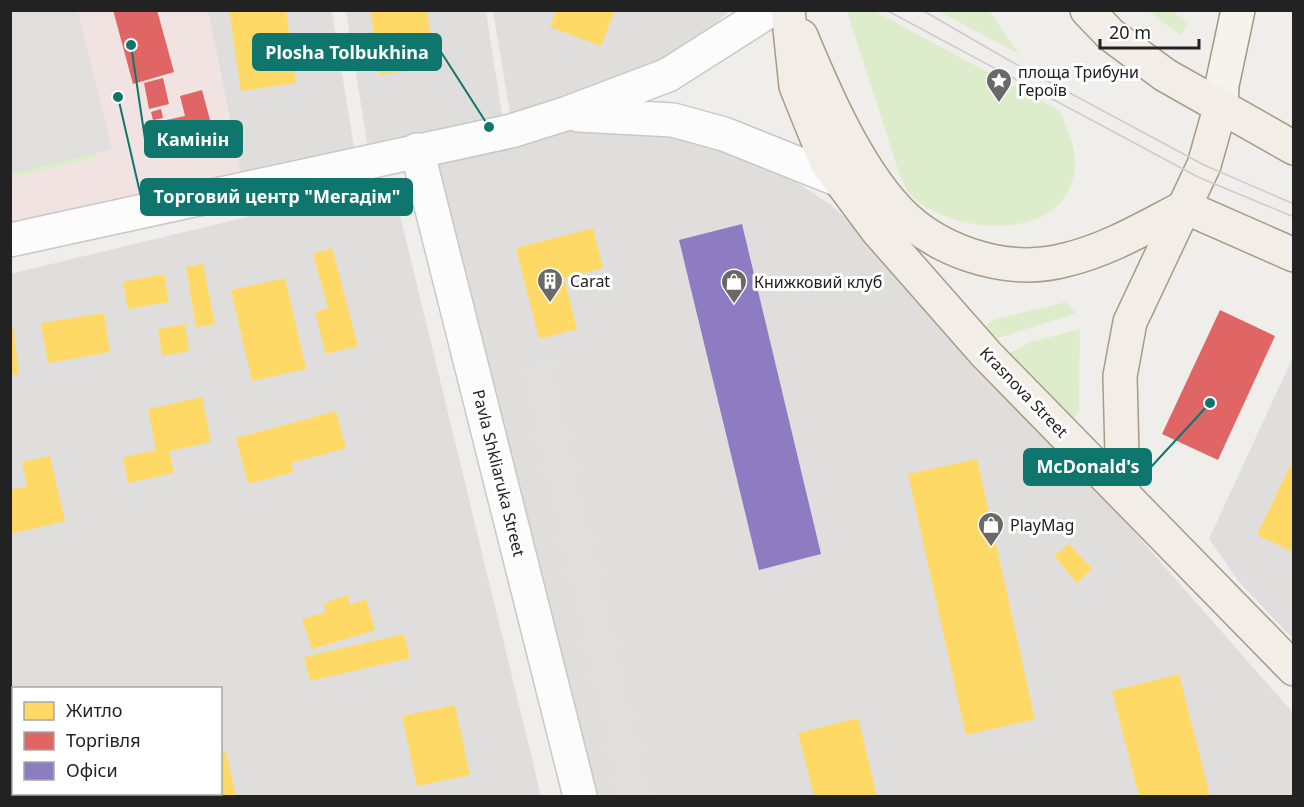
<svg xmlns="http://www.w3.org/2000/svg" width="1304" height="807" viewBox="0 0 1304 807" font-family="'Noto Sans',sans-serif">
<style>
.residential{fill:#dfdedc;fill-rule:evenodd}
.commercial{fill:#f1e3e1}
.grass{fill:#ddeccb}
.parking{fill:#e0dfde}
.homes{fill:#ffd966}
.shops{fill:#e06666}
.offices{fill:#8e7cc3}
.lines{fill:none;stroke-linecap:round;stroke-linejoin:round}
.tertiary-casing{stroke:#c9c8c7;stroke-width:36}
.secondary-casing{stroke:#999a82;stroke-width:36}
.primary-casing{stroke:#a79c86;stroke-width:36}
.tertiary{stroke:#fdfcfc;stroke-width:33}
.secondary{stroke:#f4f4ed;stroke-width:33}
.primary{stroke:#f3ede7;stroke-width:33}
.tram{stroke:#ccc;stroke-width:1.5}
.labels{text-anchor:middle;dominant-baseline:central;stroke-width:6;stroke-linejoin:round;paint-order:stroke}
.poi-label{font-size:16px;fill:#222;stroke:#fff;text-anchor:start}
.street-label{font-size:16px;fill:#222;stroke:#fff}
.leader{fill:none;stroke:#0f766e;stroke-width:2}
.callout-dot{fill:#0f766e;stroke:#fff;stroke-width:2}
.callout{fill:#0f766e;stroke:#0f766e;stroke-width:2}
.callout-label{font-size:18px;text-anchor:middle;font-weight:bold;fill:#fff}
</style>
<rect width="100%" height="100%" fill="#f0eeeb"/>
<g class="residential">
<path d="M208,11H332L356,160L243,184Z"/>
<path d="M346,11H486L504,128L369,154Z"/>
<path d="M493,11H729L668,68L512,126Z"/>
<path d="M568,122L673,125L747,149L831,205L914,281L1293,713V796H597L429,156Z"/>
<path d="M392,182L541,796H11L10,274ZM14,688H220V794H14Z"/>
<path d="M1293,357V639L1240,583L1209,539Z"/>
</g>
<path class="commercial" d="M10,11H208L243,184L11,236Z"/>
<g class="grass">
<path d="M847,11H874L1060,111C1066,127 1076,146 1075,163C1073,243 958,237 914,198C908,194 905,185 901,179Z"/>
<path d="M938,11H989L1019,54Z"/>
<path d="M1149,11H1172L1188,24L1180,35Z"/>
<path d="M96,147L98,157L11,178L10,167Z"/>
<path d="M1066,302L1076,313L986,342L985,328L993,320Z"/>
<path d="M1080,329L1079,411L1075,418L1066,423L1000,358L1031,342Z"/>
</g>
<g class="parking">
<path d="M10,11H78L112,149L11,174Z"/>
<path d="M552,358L652,796H618L519,366Z"/>
</g>
<g class="homes">
<path d="M229,10H286L296,83L241,91Z"/>
<path d="M370,10H427L435,67L380,75Z"/>
<path d="M556,10H615L601,46L550,27Z"/>
<path d="M593,228L603,268L564,278L577,329L539,339L516,248Z"/>
<path d="M332,248L358,346L326,354L315,312L328,308L313,254Z"/>
<path d="M203,264L215,324L196,327L186,267Z"/>
<path d="M164,274L169,302L128,309L123,282Z"/>
<path d="M285,278L306,369L252,381L231,290Z"/>
<path d="M104,313L110,352L48,363L41,323Z"/>
<path d="M185,324L189,351L162,356L158,329Z"/>
<path d="M13,327L19,374L10,375V328Z"/>
<path d="M202,397L211,442L169,451L174,473L128,483L123,457L156,450L148,409Z"/>
<path d="M336,411L346,448L291,463L294,472L248,484L236,438Z"/>
<path d="M50,456L65,521L10,534V490L27,486L22,462Z"/>
<path d="M977,459L1035,719L966,735L908,474Z"/>
<path d="M1290,466L1294,468V552L1257,535Z"/>
<path d="M1069,544L1092,569L1077,583L1054,556Z"/>
<path d="M348,595L350,605L366,599L375,630L312,649L302,619L326,612L324,603Z"/>
<path d="M404,634L410,658L310,681L304,657Z"/>
<path d="M1179,674L1210,796H1139L1112,691Z"/>
<path d="M455,705L470,775L417,786L402,716Z"/>
<path d="M858,718L877,796H814L798,733Z"/>
<path d="M226,751L236,796H150L149,794H220V752Z"/>
</g>
<g class="shops">
<path d="M113,10H157L174,72L133,84Z"/>
<path d="M163,78L169,104L149,109L144,83Z"/>
<path d="M202,90L214,135L151,152L143,125L185,116L180,96Z"/>
<path d="M161,109L163,118L153,120L151,112Z"/>
<path d="M1220,310L1275,336L1218,460L1162,434Z"/>
</g>
<path class="offices" d="M742,224L821,554L759,570L679,240Z"/>
<g class="lines">
<defs>
<g id="tertiary">
<path d="M579,115L673,120L724,134L854,186"/>
<path d="M417,150L580,796"/>
<path d="M10,240L511,131L565,114L668,75L770,10"/>
</g>
<path id="secondary" d="M1221,105L1222,85L1238,10"/>
<g id="primary">
<path d="M788,10L796,86L827,163L877,230L986,354L1294,669"/>
<path d="M1087,10L1111,35L1165,75L1294,148"/>
<path d="M801,36C823,89 852,156 889,200C929,250 1004,276 1065,260C1108,250 1146,227 1185,207"/>
<path d="M1185,207L1294,255"/>
<path d="M1123,493L1120,376L1130,322L1204,165L1221,105"/>
</g>
</defs>
<use href="#tertiary" class="tertiary-casing"/>
<use href="#secondary" class="secondary-casing"/>
<use href="#primary" class="primary-casing"/>
<use href="#tertiary" class="tertiary"/>
<use href="#secondary" class="secondary"/>
<use href="#primary" class="primary"/>
<g class="tram">
<path d="M886,10L1198,177L1294,217"/>
<path d="M922,10L1012,62L1204,165L1294,204"/>
</g>
</g>
<defs>
<symbol id="sight-pin" viewBox="-11 -11 22 30"><path d="M0 17L-7.5 6A9.5 9.5 0 1 1 7.5 6Z" fill="#6a6968" stroke="#fff"/><path d="M0-6L1.8-2.2L6-1.7L2.9 1.2L3.7 5.4L0 3.3L-3.7 5.4L-2.9 1.2L-6-1.7L-1.8-2.2Z" fill="#fff"/></symbol>
<symbol id="building-pin" viewBox="-11 -11 22 30"><path d="M0 17L-7.5 6A9.5 9.5 0 1 1 7.5 6Z" fill="#6a6968" stroke="#fff"/><path d="M-4-6H4V6H1V3H-1V6H-4ZM-2.5-4.3h1.7v1.8h-1.7ZM.8-4.3h1.7v1.8H.8ZM-2.5-1h1.7V.8h-1.7ZM.8-1h1.7V.8H.8Z" fill="#fff"/></symbol>
<symbol id="shop-pin" viewBox="-11 -11 22 30"><path d="M0 17L-7.5 6A9.5 9.5 0 1 1 7.5 6Z" fill="#6a6968" stroke="#fff"/><path d="M-5-2.5h2.3a2.7 3.5 0 0 1 5.4 0H5L5.5 6h-11ZM-1.5-2.5h3a1.5 2.3 0 0 0-3 0Z" fill="#fff"/></symbol>
</defs>
<g fill-rule="evenodd">
<use href="#sight-pin" x="984" y="66" width="30" height="40"/>
<use href="#building-pin" x="535" y="266" width="30" height="40"/>
<use href="#shop-pin" x="719" y="267" width="30" height="40"/>
<use href="#shop-pin" x="976" y="510" width="30" height="40"/>
</g>
<g class="labels">
<g class="poi-label">
<text x="1018" y="72">площа Трибуни<tspan x="1018" dy="18">Героїв</tspan></text>
<text x="570" y="281">Carat</text>
<text x="754" y="282">Книжковий клуб</text>
<text x="1010" y="525">PlayMag</text>
</g>
<g class="street-label">
<text transform="translate(1024 392) rotate(46)">Krasnova Street</text>
<text transform="translate(499 473) rotate(76)">Pavla Shkliaruka Street</text>
</g>
</g>
<path class="leader" d="M489 127L441 52M131 45L145 139M118 97L141 197M1210 403L1151 467"/>
<g class="callout-dot">
<circle cx="489" cy="127" r="6"/>
<circle cx="131" cy="45" r="6"/>
<circle cx="118" cy="97" r="6"/>
<circle cx="1210" cy="403" r="6"/>
</g>
<g class="callout">
<rect x="253" y="34" width="188" height="36" rx="6"/>
<rect x="145" y="121" width="97" height="36" rx="6"/>
<rect x="141" y="179" width="271" height="36" rx="6"/>
<rect x="1024" y="449" width="127" height="36" rx="6"/>
</g>
<g class="callout-label">
<text x="347" y="59">Plosha Tolbukhina</text>
<text x="193" y="146">Камінін</text>
<text x="277" y="203">Торговий центр "Мегадім"</text>
<text x="1088" y="473">McDonald's</text>
</g>
<rect width="1304" height="807" fill="none" stroke="#222222" stroke-width="24"/>
<rect x="12" y="687" width="210" height="108" fill="#ffffff" stroke="#a7a7a7" stroke-width="1.5"/>
<rect x="24" y="702" width="30" height="18" fill="#ffd966" stroke="#a7a7a7" stroke-width="1.5"/>
<text x="66" y="717" font-size="18" fill="#222222">Житло</text>
<rect x="24" y="732" width="30" height="18" fill="#e06666" stroke="#a7a7a7" stroke-width="1.5"/>
<text x="66" y="747" font-size="18" fill="#222222">Торгівля</text>
<rect x="24" y="762" width="30" height="18" fill="#8e7cc3" stroke="#a7a7a7" stroke-width="1.5"/>
<text x="66" y="777" font-size="18" fill="#222222">Офіси</text>
<path d="M1100 39v9h99v-9" fill="none" stroke="#222222" stroke-width="3"/>
<text x="1109" y="39" font-size="18" fill="#222222" stroke="#ffffff" stroke-width="4.5" paint-order="stroke">20 m</text>
</svg>
